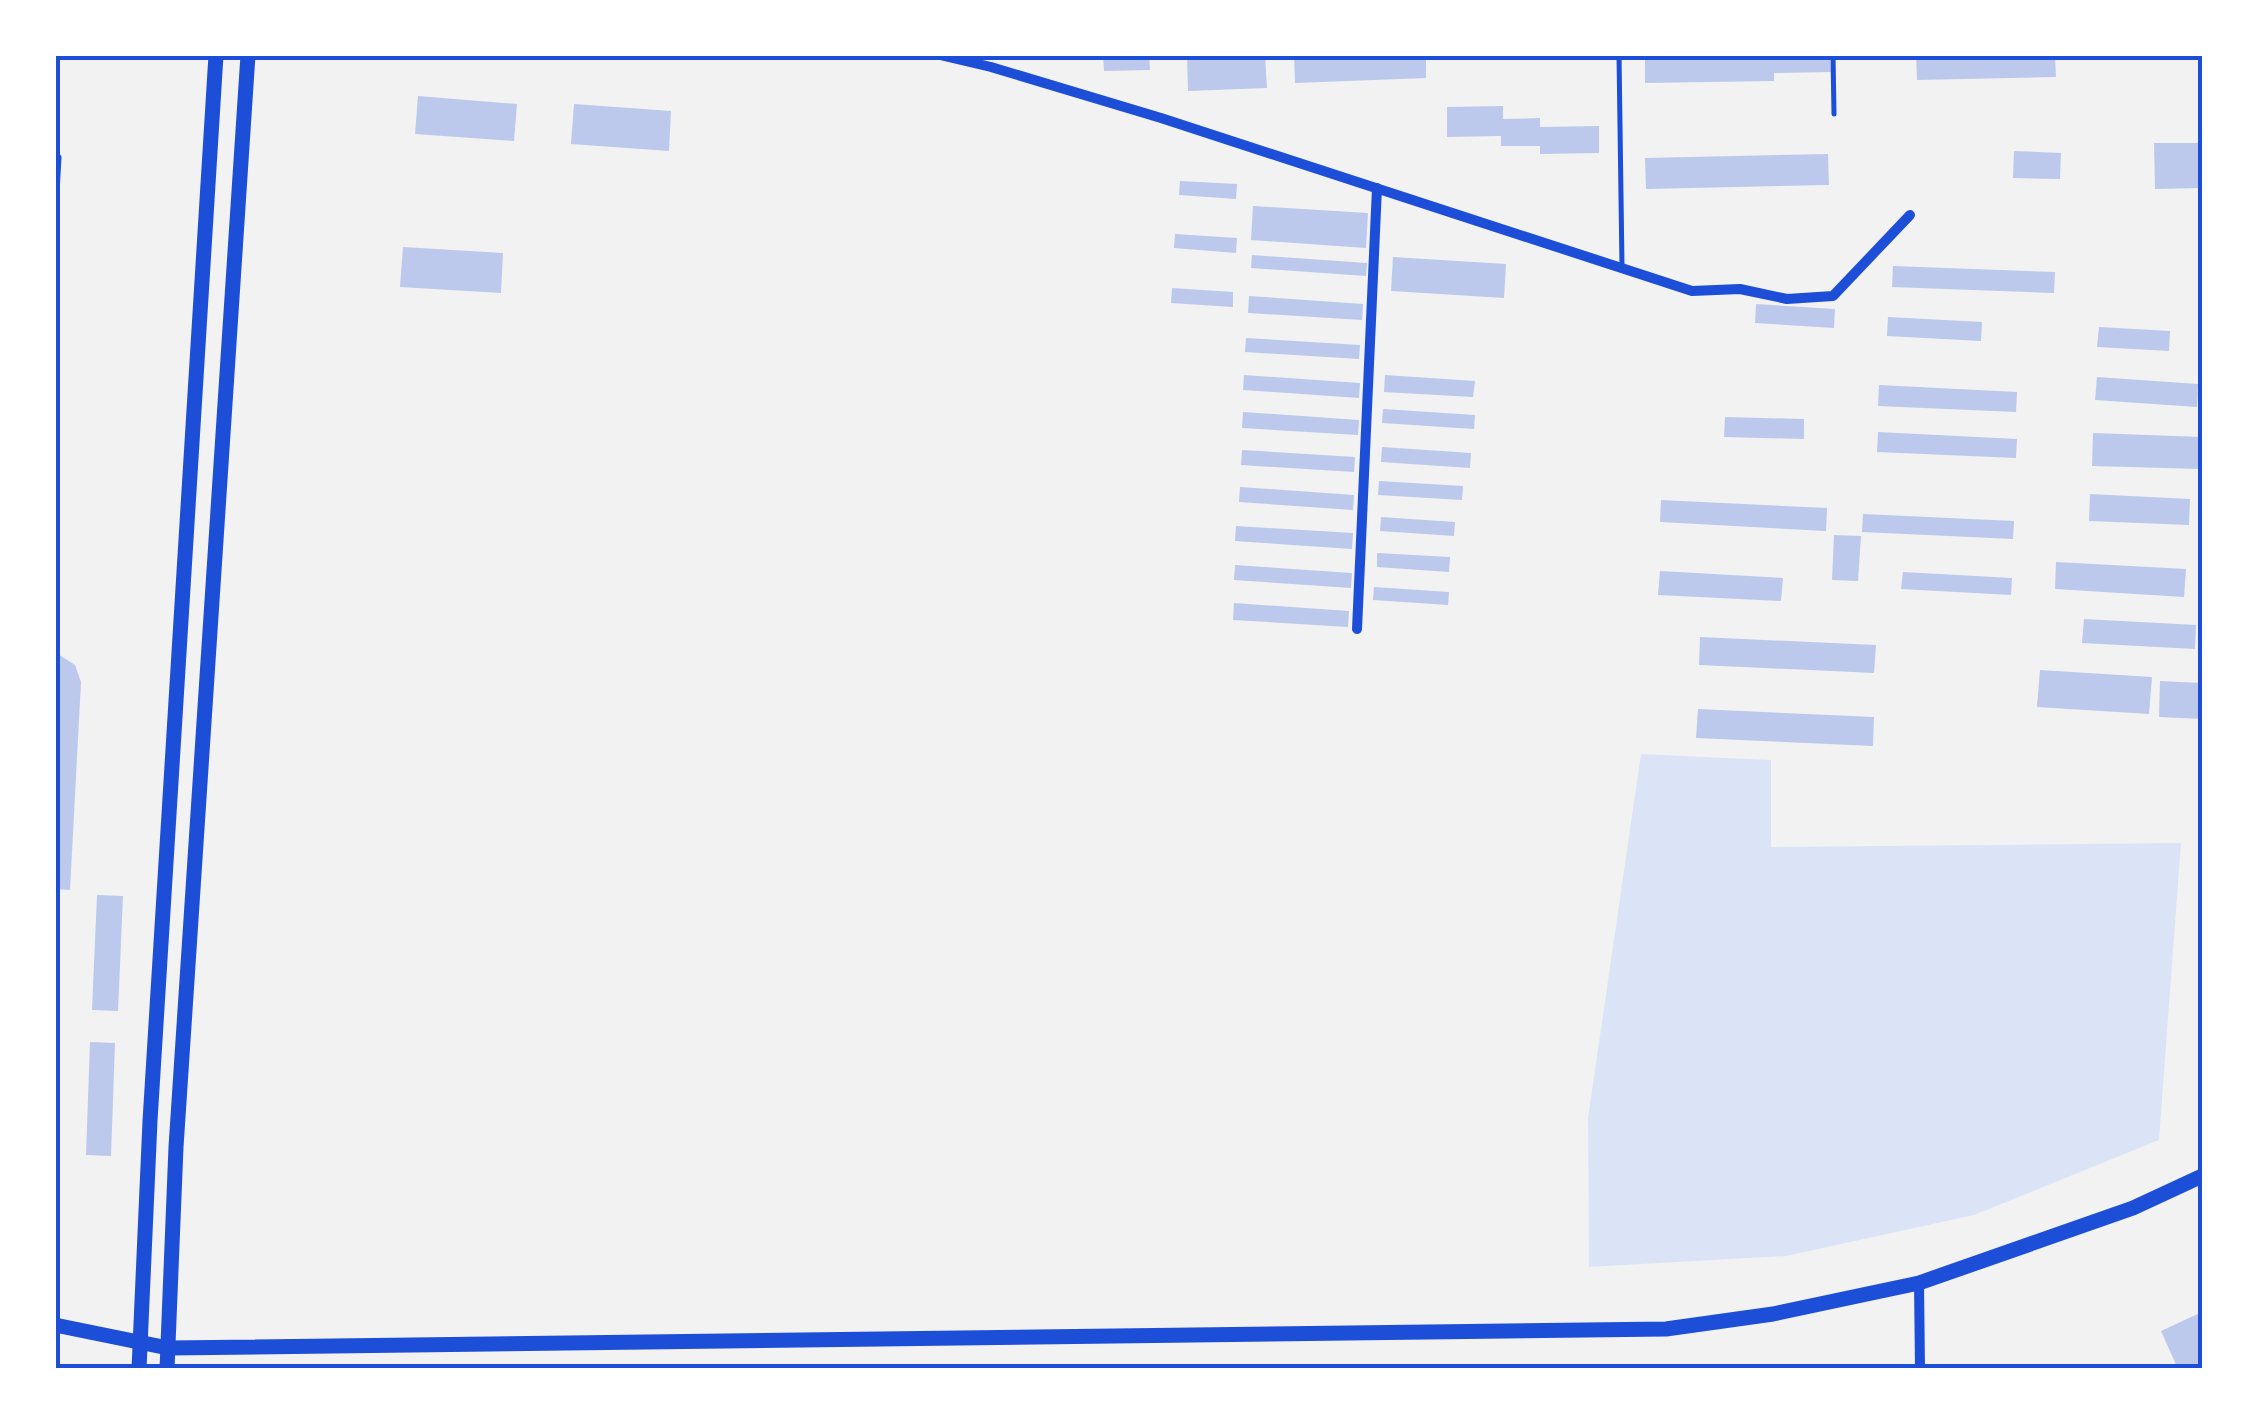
<svg xmlns="http://www.w3.org/2000/svg" width="2257" height="1424" viewBox="0 0 2257 1424" font-family="'Fira Sans Condensed',sans-serif">
<style>
.green{fill:#dbe4f7}
.building{fill:#bdc9ec}
.lines{fill:none;stroke-linecap:round;stroke-linejoin:round}
.service{stroke:#1d4ed8;stroke-width:5}
.minor{stroke:#1d4ed8;stroke-width:10}
.primary{stroke:#1d4ed8;stroke-width:15}
.neatline{fill:none;stroke:#1d4ed8;stroke-width:4}
</style>
<rect width="100%" height="100%" fill="#f2f2f2"/>
<path class="green" d="M1641,754L1771,760V847L2181,843L2159,1140L1974,1215L1786,1256L1589,1267L1588,1118Z"/>
<g class="building">
<path d="M1103,55H1149L1150,70L1104,71Z"/>
<path d="M1187,55H1265L1267,88L1188,91Z"/>
<path d="M1294,55H1426V78L1295,83Z"/>
<path d="M1830,55L1831,72L1774,73V81L1645,83V59Z"/>
<path d="M1916,55H2055L2056,77L1917,80Z"/>
<path d="M418,96L517,104L514,141L415,134Z"/>
<path d="M574,104L671,111L669,151L571,144Z"/>
<path d="M1503,106V119L1540,118V127L1599,126V153L1540,154V146H1501V136L1447,137V107Z"/>
<path d="M2154,143H2202V188L2155,189Z"/>
<path d="M2014,151L2061,153L2060,179L2013,178Z"/>
<path d="M1828,154L1829,185L1646,189L1645,158Z"/>
<path d="M1180,181L1237,184L1236,199L1179,195Z"/>
<path d="M1253,206L1368,213L1366,248L1251,240Z"/>
<path d="M1175,234L1237,238L1236,253L1174,248Z"/>
<path d="M403,247L503,253L501,293L400,287Z"/>
<path d="M1252,255L1367,263L1366,276L1251,268Z"/>
<path d="M1393,257L1506,264L1504,298L1391,291Z"/>
<path d="M1893,266L2055,272L2054,293L1892,287Z"/>
<path d="M1172,288L1233,292V307L1171,303Z"/>
<path d="M1249,296L1363,304L1362,320L1248,313Z"/>
<path d="M1756,304L1835,309L1834,328L1755,323Z"/>
<path d="M1888,317L1982,322L1981,341L1887,336Z"/>
<path d="M2099,327L2170,331L2169,351L2097,347Z"/>
<path d="M1246,338L1360,345L1359,359L1245,352Z"/>
<path d="M1244,375L1360,383L1359,398L1243,390Z"/>
<path d="M1385,375L1475,381L1473,397L1384,392Z"/>
<path d="M2097,377L2198,384L2197,407L2095,400Z"/>
<path d="M1879,385L2017,392L2016,412L1878,406Z"/>
<path d="M1383,409L1475,415L1474,429L1382,423Z"/>
<path d="M1243,412L1359,420L1358,435L1242,428Z"/>
<path d="M1725,417L1804,419V439L1724,437Z"/>
<path d="M1878,432L2017,439L2016,458L1877,452Z"/>
<path d="M2093,433L2202,437L2201,469L2092,466Z"/>
<path d="M1382,447L1471,453L1470,468L1381,462Z"/>
<path d="M1242,450L1355,457L1354,472L1241,465Z"/>
<path d="M1379,481L1463,486L1462,500L1378,495Z"/>
<path d="M1240,487L1354,495L1353,510L1239,502Z"/>
<path d="M2090,494L2190,499L2189,525L2089,521Z"/>
<path d="M1661,500L1827,508L1826,531L1660,522Z"/>
<path d="M1863,514L2014,521L2013,539L1862,532Z"/>
<path d="M1381,517L1455,522L1454,536L1380,531Z"/>
<path d="M1236,526L1353,533L1352,549L1235,541Z"/>
<path d="M1834,535L1861,536L1858,581L1832,580Z"/>
<path d="M1377,553L1450,557L1449,572L1377,567Z"/>
<path d="M2056,562L2186,569L2184,597L2055,589Z"/>
<path d="M1235,565L1352,573L1351,588L1234,580Z"/>
<path d="M1660,571L1783,578L1781,601L1658,595Z"/>
<path d="M1903,572L2012,578L2011,595L1901,589Z"/>
<path d="M1374,587L1449,592L1448,605L1373,600Z"/>
<path d="M1234,603L1349,611L1348,627L1233,620Z"/>
<path d="M2084,619L2196,625L2195,649L2082,643Z"/>
<path d="M1700,637L1876,645L1874,673L1699,665Z"/>
<path d="M55,652L75,665L81,682L70,890L55,889Z"/>
<path d="M2040,670L2152,677L2149,714L2037,707Z"/>
<path d="M2160,681L2202,683V719L2159,717Z"/>
<path d="M1698,709L1874,717L1873,746L1696,738Z"/>
<path d="M97,895L123,896L118,1011L92,1010Z"/>
<path d="M90,1042L115,1043L111,1156L86,1155Z"/>
<path d="M2202,1312V1366L2178,1369L2161,1331Z"/>
</g>
<g class="lines">
<g class="service">
<path d="M1619,55L1622,266"/>
<path d="M1833,55L1834,114"/>
<path d="M55,152L59,157L55,228"/>
</g>
<g class="minor">
<path d="M940,55L991,67L1161,118L1692,291L1740,289L1787,299L1833,296L1910,215"/>
<path d="M1357,629L1377,188"/>
<path d="M1919,1283L1920,1369"/>
</g>
<g class="primary">
<path d="M55,1325L168,1348L1666,1329L1773,1314L1919,1283L2133,1208L2202,1176"/>
<path d="M139,1369L150,1121L216,55"/>
<path d="M167,1369L176,1147L248,55"/>
</g>
</g>
<rect width="2257" height="1424" fill="none" stroke="#ffffff" stroke-width="115"/>
<rect x="58" y="58" width="2142" height="1308" class="neatline"/>
</svg>
